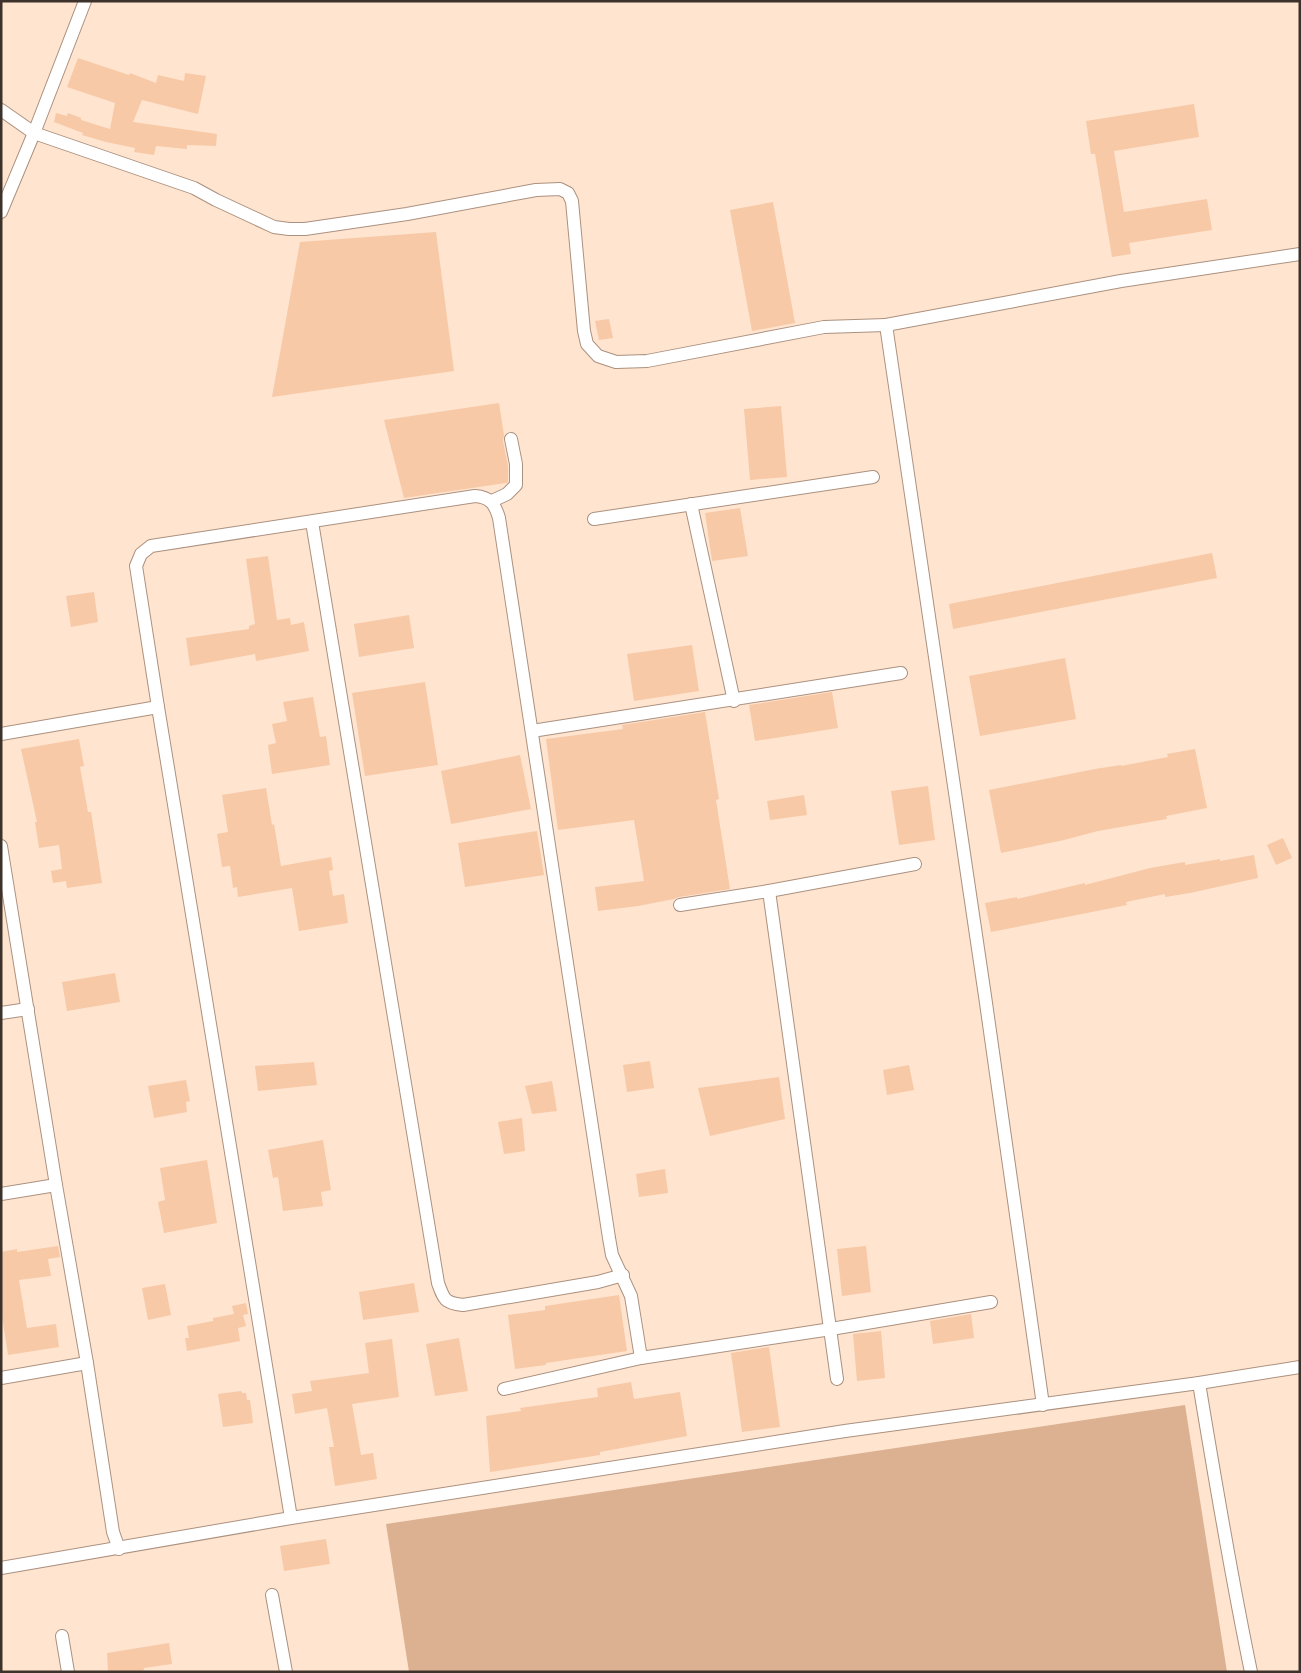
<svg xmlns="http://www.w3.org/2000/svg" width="1301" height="1673" viewBox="0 0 1301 1673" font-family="'Asap Condensed',sans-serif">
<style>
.green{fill:#dbb192}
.building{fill:#f7c9a7}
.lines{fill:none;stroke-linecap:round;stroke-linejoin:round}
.street-casing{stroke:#ab917f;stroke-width:14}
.street{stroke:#fff;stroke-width:12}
</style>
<rect width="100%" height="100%" fill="#ffe4cf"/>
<path class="green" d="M1185,1405L1227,1672H409L386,1524Z"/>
<g class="building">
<path d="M78,58L129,75L130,73L156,83L158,75L184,81L185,73L206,76L198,114L142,100L133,122L217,134L216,146L187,145V149L156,146L154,155L134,152L135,148L106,142L82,135L83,133L54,122L56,113L67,116L68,113L81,118V120L110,129L115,103L67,87Z"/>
<path d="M1194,104L1199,137L1114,151L1124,212L1207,199L1212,230L1129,243L1131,254L1112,257L1095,154H1091L1086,121Z"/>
<path d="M773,202L795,323L752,331L730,210Z"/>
<path d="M436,232L454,371L272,397L300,242Z"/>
<path d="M609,319L613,338L599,340L595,321Z"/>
<path d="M499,403L504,435L503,441L508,466V482L506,483L404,498L384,420Z"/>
<path d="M781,406L787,477L750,480L744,409Z"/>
<path d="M740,508L748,556L712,561L705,513Z"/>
<path d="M1212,553L1217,578L953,629L949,604Z"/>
<path d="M268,556L277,620L290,618L291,625L304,622L309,651L256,661L255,654L190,666L186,638L249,629V626L255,624L246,559Z"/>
<path d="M94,592L98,622L71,627L66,596Z"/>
<path d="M409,615L414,648L359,657L354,624Z"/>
<path d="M692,645L699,691L634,701L627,654Z"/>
<path d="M1065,658L1076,719L980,736L969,676Z"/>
<path d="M425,682L438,765L365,776L352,693Z"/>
<path d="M832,692L838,728L755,741L749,705Z"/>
<path d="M313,697L320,737L326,736L330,765L272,774L268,745L276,743L272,724L287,721L283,702Z"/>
<path d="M705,712L719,799L716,800L730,889L679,897L674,899L638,906L598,911L595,887L644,881L634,820L558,830L546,739L623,729L622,725Z"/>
<path d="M79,739L84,766L80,767L88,812H91L102,883L67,888L66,881L53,883L51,871L62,869L59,845L39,848L35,822H37L21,749Z"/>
<path d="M1195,749L1207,808L1166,816L1167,819L1098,831L1064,840L1001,853L989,790L1095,769L1121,765V766L1168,757L1167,754Z"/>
<path d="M520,755L531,809L451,824L441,771Z"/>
<path d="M928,786L935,840L899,845L891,791Z"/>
<path d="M266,788L272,825L274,824L281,866L331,857L333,870L329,871L333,896L344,894L348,923L299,931L292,888L238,897L237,887L233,888L230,866L222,867L217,834L228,832L222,795Z"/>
<path d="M804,795L807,815L770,820L767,801Z"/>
<path d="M537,831L544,875L465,887L458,843Z"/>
<path d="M1283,838L1292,858L1276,865L1267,845Z"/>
<path d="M1254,855L1258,878L1190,893L1165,897V894L1126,902L1127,905L1097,911L991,932L985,903L1017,897V899L1085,883V885L1150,868L1185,862V865L1220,859V861Z"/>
<path d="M115,973L120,1002L67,1011L62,982Z"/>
<path d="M650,1061L654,1088L627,1092L623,1065Z"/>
<path d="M314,1062L317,1085L258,1091L255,1066Z"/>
<path d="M909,1065L914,1090L887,1095L883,1070Z"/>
<path d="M779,1077L785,1119L710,1136L698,1088Z"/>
<path d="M186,1080L190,1101L186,1102L187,1112L154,1118L148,1086Z"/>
<path d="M552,1081L557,1111L532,1114L525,1086Z"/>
<path d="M522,1118L525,1151L504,1154L498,1122Z"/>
<path d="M323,1140L331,1190L321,1192L323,1206L283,1211L278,1177L273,1178L268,1150Z"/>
<path d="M207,1160L217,1223L164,1233L158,1202L165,1200L160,1168Z"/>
<path d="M665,1169L668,1193L639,1197L636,1174Z"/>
<path d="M58,1246L60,1257L48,1259L51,1276L19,1280L27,1328L56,1324L59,1347L8,1355L1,1310V1252L17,1249V1252Z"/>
<path d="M866,1246L871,1292L842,1296L837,1249Z"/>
<path d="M414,1283L419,1312L363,1320L359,1292Z"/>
<path d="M165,1284L171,1315L148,1320L142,1288Z"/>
<path d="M619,1295L627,1351L546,1363V1365L515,1369L508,1315L545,1310V1306Z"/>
<path d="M246,1303L248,1314L243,1315L246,1326L238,1328L240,1341L187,1351L185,1338H189L187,1326L213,1321V1318L234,1314L232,1306Z"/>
<path d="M971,1314L974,1338L933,1344L930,1321Z"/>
<path d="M881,1331L885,1378L857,1381L853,1334Z"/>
<path d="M459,1338L468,1391L435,1396L426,1344Z"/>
<path d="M392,1339L399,1397L352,1404L361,1455L373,1453L377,1479L335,1486L329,1447H334L327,1408L295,1414L292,1394L312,1391L310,1381L369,1373L365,1343Z"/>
<path d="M769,1347L780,1427L742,1432L731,1353Z"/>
<path d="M631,1382L634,1399L680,1392L687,1436L600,1452V1455L490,1472L486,1416L521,1411L520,1408L598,1397L597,1388Z"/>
<path d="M241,1391L242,1393H246L247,1400H250L253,1423L223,1427L218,1394Z"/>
<path d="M326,1539L330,1564L284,1571L280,1546Z"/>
<path d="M169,1643L172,1664L144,1668V1670L137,1672H108L107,1653Z"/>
</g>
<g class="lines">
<defs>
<g id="street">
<path d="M1,110L34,133L194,188L216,200L274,227L289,229H305L407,214L536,190L560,189L568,193L572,201L584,331L587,344L598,356L616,362L647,361L824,327L886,325"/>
<path d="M1,212L34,133L85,1"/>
<path d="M492,501L507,494L516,485V464L511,439"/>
<path d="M691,504L734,701"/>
<path d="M594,519L873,477"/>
<path d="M312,522L438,1283C444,1300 445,1303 463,1305L598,1282L623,1275"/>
<path d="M532,731L901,673"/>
<path d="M1,734L158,707"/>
<path d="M1,846L56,1185L87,1363L113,1532L119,1549"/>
<path d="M769,891L837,1379"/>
<path d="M680,905L769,891L915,864"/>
<path d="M1,1013L28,1009"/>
<path d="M1,1194L56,1185"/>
<path d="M641,1358L831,1329L991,1302"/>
<path d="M1,1378L87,1363"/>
<path d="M1199,1383C1215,1480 1231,1576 1251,1672"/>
<path d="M1043,1405L985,996L886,325L1121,281L1300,254"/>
<path d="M291,1518L158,707L136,566L141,554L151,546L475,496C490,497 495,504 499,518L609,1238L612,1255L631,1296L641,1358L504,1389"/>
<path d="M1,1568L291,1518L845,1431L1199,1383L1300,1367"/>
<path d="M272,1595L286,1672"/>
<path d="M62,1636L68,1672"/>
</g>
</defs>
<use href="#street" class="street-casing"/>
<use href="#street" class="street"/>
</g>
<rect width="1301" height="1673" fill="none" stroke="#3d322b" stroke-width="5"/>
</svg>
